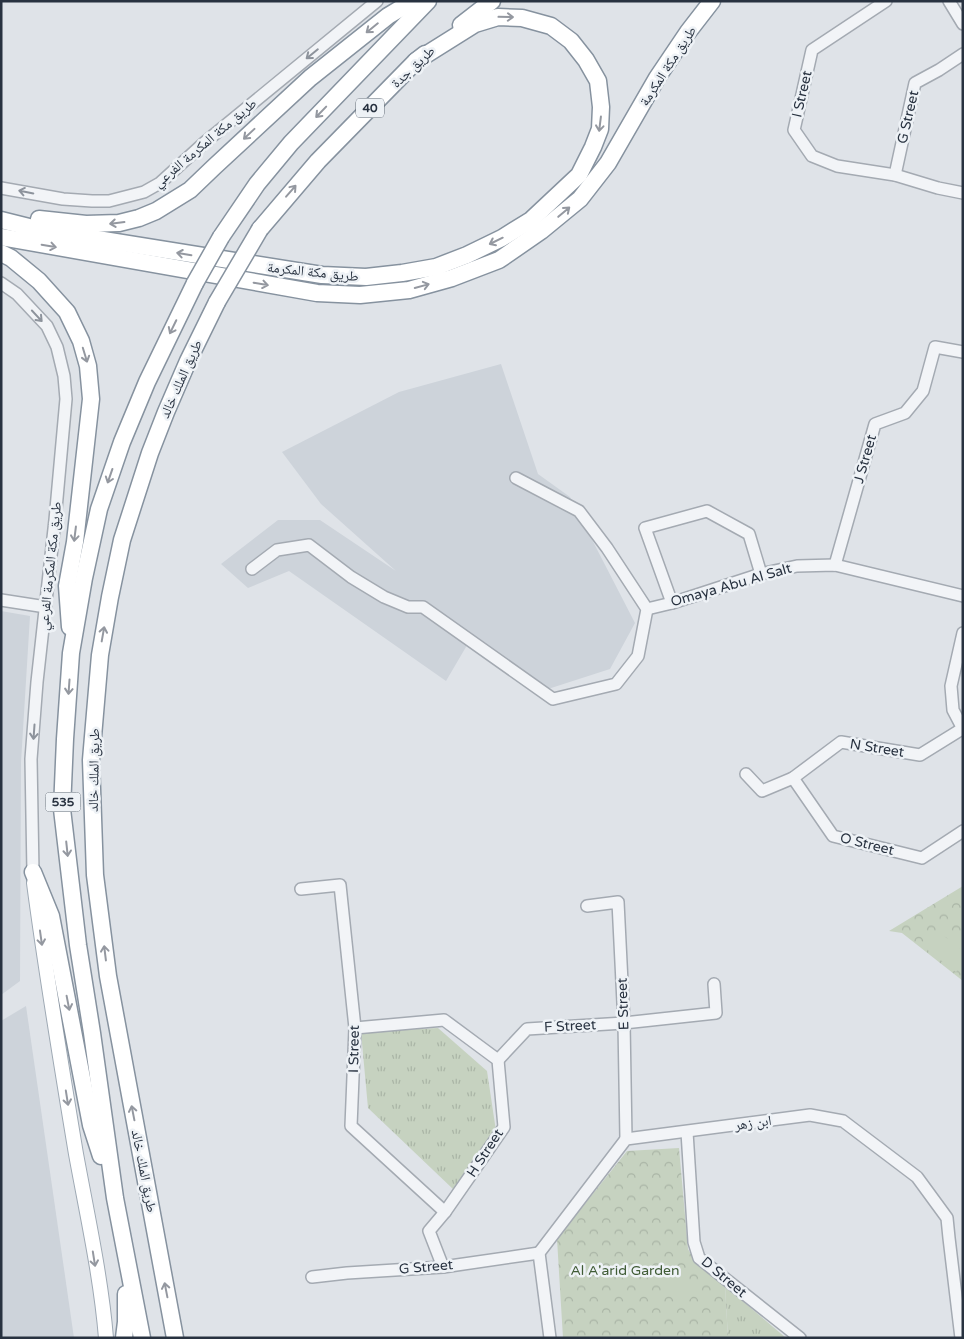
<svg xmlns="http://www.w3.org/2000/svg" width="964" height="1339" viewBox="0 0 964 1339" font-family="'Varela Round','Noto Naskh Arabic',sans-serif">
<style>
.built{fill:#cdd3da}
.grass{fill:url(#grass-tufts)}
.forest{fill:url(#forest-crowns)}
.pitch{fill:#c6d2c0}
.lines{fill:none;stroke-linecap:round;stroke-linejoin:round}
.minor-casing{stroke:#a4aab2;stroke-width:14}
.major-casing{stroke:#9ea9b4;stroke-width:16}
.highway-casing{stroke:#86929f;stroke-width:19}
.minor{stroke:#f2f4f7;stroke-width:11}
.major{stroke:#fff;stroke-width:14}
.highway{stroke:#fff;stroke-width:16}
.highway-bridge-casing{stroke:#86929f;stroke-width:19;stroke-linecap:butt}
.highway-bridge{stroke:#fff;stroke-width:16}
.oneway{stroke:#9498a0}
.oneway2{stroke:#8d939c}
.labels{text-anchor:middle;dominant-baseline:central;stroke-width:5;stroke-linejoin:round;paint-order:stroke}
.shield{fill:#eef2f6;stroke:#636c77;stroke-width:1}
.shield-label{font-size:12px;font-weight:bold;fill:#283240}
.street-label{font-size:14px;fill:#283240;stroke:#eef2f6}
.park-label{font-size:14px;fill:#3f5b35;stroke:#eef2f6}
</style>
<defs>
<pattern id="grass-tufts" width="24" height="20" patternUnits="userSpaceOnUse" patternTransform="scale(1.25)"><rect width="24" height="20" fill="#c6d2c0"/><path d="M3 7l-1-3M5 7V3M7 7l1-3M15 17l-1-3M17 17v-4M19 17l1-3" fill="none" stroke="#aab5a6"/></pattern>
<pattern id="forest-crowns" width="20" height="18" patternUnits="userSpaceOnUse" patternTransform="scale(1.25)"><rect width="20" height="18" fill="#c6d2c0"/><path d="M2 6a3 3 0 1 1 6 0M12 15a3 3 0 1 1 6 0" fill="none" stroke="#aab5a6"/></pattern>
</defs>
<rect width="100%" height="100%" fill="#dfe3e8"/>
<g class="built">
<path d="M501,364L538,474L570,497L635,623L610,669L548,689L473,635L446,681L289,571L248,588L221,564L278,520H320L396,571L321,504L282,452L399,392Z"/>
<path d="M1,611L30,616L21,762L20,981L1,995Z"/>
<path d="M26,1006L74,1338H1V1021Z"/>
</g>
<g class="grass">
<path d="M438,1028L487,1071L496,1131L454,1190L368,1108L361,1032Z"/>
<path d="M725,1286L786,1338H728Z"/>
</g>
<g class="forest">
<path d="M963,886V981L902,933L889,931Z"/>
<path d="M679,1148L688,1249L697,1265L725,1286L728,1338H563L557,1239L627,1151Z"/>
</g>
<g class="pitch">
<path d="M938,931L963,951V963L956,972L925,948Z"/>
<path d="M666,1264L697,1291L684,1306L653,1279Z"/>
</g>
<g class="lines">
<defs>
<g id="minor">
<path d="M886,1L812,50L794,130L812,156L837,166L895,175L938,188L963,193"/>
<path d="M949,1L963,24"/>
<path d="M895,175L915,83L939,70L963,54"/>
<path d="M1,188L63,199L92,201H109L144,192L160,183L204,143L377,1"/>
<path d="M1,283L17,294L47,326L57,347L64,376L66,399L55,520L37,682L31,759L33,872"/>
<path d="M835,565L875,424L905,413L923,391L935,347L963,352"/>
<path d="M252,569L277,550L309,545L351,577L384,597L408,607H423L553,699L616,684L638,656L647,609L607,548L579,511L516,478"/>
<path d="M1,600L46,607"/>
<path d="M672,603L645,528L707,511L749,534L761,574"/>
<path d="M647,609L672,603L761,574L797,566L835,565L963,596"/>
<path d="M963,633L951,686L953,710L963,729"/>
<path d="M746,774L762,791L793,778L841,742L920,755L962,729"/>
<path d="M793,778L833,836L922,858L963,831"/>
<path d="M301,889L340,885L355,1028L351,1126L445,1212"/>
<path d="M587,906L618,902L624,1023L626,1139"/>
<path d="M355,1028L444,1020L498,1060L504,1127L445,1212L429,1231L443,1267"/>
<path d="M498,1060L527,1029L624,1023L716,1013L714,984"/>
<path d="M687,1132L694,1242L699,1258L800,1338"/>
<path d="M312,1277L347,1273L443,1267L539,1253"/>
<path d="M550,1338L539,1253L626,1139L810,1115L843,1121L917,1177L947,1218L949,1238L961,1338"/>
</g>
<path id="major" d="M34,883C46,974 61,1064 76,1154C87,1214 101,1277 106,1338"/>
<g id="highway">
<path d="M461,25L492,1"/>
<path d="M39,219L86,224L119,223L139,218L156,211L190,190L214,167L310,78L388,16L413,1"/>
<path d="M1,220L41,230L322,275L366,277L402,273L436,267L467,255L502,238L531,220L579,175L593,147L600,129L601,107L598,81L586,60L571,41L551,26L522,18L498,17L475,24L416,61"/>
<path d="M260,229L318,161L416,61L425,54"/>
<path d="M1,237L317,293L360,295L409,290L452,278L499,260L541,231L580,199L608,163L657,78L688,32L712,1"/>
<path d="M221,237L257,184L291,143L428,1"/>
<path d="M1,253L11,258L39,281L67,312L81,341L88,366L91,399L75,542L67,586L70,627"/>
<path d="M33,872L51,916L91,1125L101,1156"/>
<path d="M124,1338L126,1322V1294"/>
<path d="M142,1338L115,1198L92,1033L78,945L62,809L65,739L71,653L84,578L99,509L122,442L147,382L195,283"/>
<path d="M175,1338L108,976L95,875L91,760L100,655L110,597L122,540L150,453L166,412L188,361L217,302"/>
</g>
</defs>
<use href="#minor" class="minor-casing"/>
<use href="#major" class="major-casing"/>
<use href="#highway" class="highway-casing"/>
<use href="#minor" class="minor"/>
<use href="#major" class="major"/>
<use href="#highway" class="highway"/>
<defs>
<g id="highway-bridge">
<path d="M195,283L221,237"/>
<path d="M217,302L260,229"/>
</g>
</defs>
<use href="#highway-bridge" class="highway-bridge-casing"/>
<use href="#highway-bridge" class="highway-bridge"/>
</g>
<defs><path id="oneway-shaft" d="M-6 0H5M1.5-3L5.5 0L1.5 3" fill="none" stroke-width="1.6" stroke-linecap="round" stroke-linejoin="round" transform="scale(1.25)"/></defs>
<g class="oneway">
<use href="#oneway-shaft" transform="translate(506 17) rotate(1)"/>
<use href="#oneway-shaft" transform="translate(372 28) rotate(141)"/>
<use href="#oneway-shaft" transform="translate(321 112) rotate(134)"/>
<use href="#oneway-shaft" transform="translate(600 124) rotate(97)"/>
<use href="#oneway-shaft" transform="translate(249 134) rotate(137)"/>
<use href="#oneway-shaft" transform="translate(291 191) rotate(-49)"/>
<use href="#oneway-shaft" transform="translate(564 212) rotate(-40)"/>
<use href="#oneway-shaft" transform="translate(117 223) rotate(173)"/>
<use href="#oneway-shaft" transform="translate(496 241) rotate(154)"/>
<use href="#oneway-shaft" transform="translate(49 246) rotate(10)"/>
<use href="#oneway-shaft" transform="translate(184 254) rotate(-171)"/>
<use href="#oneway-shaft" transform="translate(261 284) rotate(10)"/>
<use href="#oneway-shaft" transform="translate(422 286) rotate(-15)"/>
<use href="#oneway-shaft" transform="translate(173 327) rotate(116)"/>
<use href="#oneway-shaft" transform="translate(85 355) rotate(73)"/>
<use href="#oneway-shaft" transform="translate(110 476) rotate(109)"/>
<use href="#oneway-shaft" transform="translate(75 534) rotate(97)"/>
<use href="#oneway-shaft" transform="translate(103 634) rotate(-80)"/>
<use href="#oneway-shaft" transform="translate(69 687) rotate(94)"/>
<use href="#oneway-shaft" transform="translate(67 849) rotate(84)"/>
<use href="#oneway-shaft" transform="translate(41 938) rotate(82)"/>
<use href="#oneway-shaft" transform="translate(105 953) rotate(-97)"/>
<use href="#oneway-shaft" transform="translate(68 1003) rotate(79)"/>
<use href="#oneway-shaft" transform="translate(67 1098) rotate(81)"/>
<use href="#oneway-shaft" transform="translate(133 1113) rotate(-101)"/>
<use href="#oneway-shaft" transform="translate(94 1259) rotate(81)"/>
<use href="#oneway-shaft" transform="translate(166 1290) rotate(-101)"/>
</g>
<g class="oneway2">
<use href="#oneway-shaft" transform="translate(312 54) rotate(141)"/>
<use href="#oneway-shaft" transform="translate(26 192) rotate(-169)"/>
<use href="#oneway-shaft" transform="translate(37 316) rotate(47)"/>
<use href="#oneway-shaft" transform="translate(34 732) rotate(94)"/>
</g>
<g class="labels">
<g class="shield">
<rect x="356" y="98.5" width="28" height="19" rx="4"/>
<rect x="45.5" y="792.5" width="35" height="19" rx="4"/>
</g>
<g class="shield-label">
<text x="370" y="108">40</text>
<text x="63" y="802">535</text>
</g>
<g class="street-label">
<text transform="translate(668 66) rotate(-57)">طريق مكة المكرمة</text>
<text transform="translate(413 67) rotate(-43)">طريق جدة</text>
<text transform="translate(802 94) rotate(-77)">I Street</text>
<text transform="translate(908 117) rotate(-77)">G Street</text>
<text transform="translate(205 143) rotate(-40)">طريق مكة المكرمة الفرعي</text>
<text transform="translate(313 272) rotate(6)">طريق مكة المكرمة</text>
<text transform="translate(181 379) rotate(-66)">طريق الملك خالد</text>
<text transform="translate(865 459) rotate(-74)">J Street</text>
<text transform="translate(50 566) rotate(-84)">طريق مكة المكرمة الفرعي</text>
<text transform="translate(731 585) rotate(-16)">Omaya Abu Al Salt</text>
<text transform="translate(877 748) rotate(9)">N Street</text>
<text transform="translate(94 770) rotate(-89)">طريق الملك خالد</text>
<text transform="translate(867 844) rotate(14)">O Street</text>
<text transform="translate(623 1004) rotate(-92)">E Street</text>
<text transform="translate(570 1026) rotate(-3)">F Street</text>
<text transform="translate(354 1049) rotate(-89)">I Street</text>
<text transform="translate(753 1123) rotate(-8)">ابن زهر</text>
<text transform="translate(485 1153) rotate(-57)">H Street</text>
<text transform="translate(144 1171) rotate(79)">طريق الملك خالد</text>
<text transform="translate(426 1267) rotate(-5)">G Street</text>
<text transform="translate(724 1277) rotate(40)">D Street</text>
</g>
<g class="park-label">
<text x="625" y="1270">Al A'arid Garden</text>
</g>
</g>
<rect width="964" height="1339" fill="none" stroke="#283240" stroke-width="5"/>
</svg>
